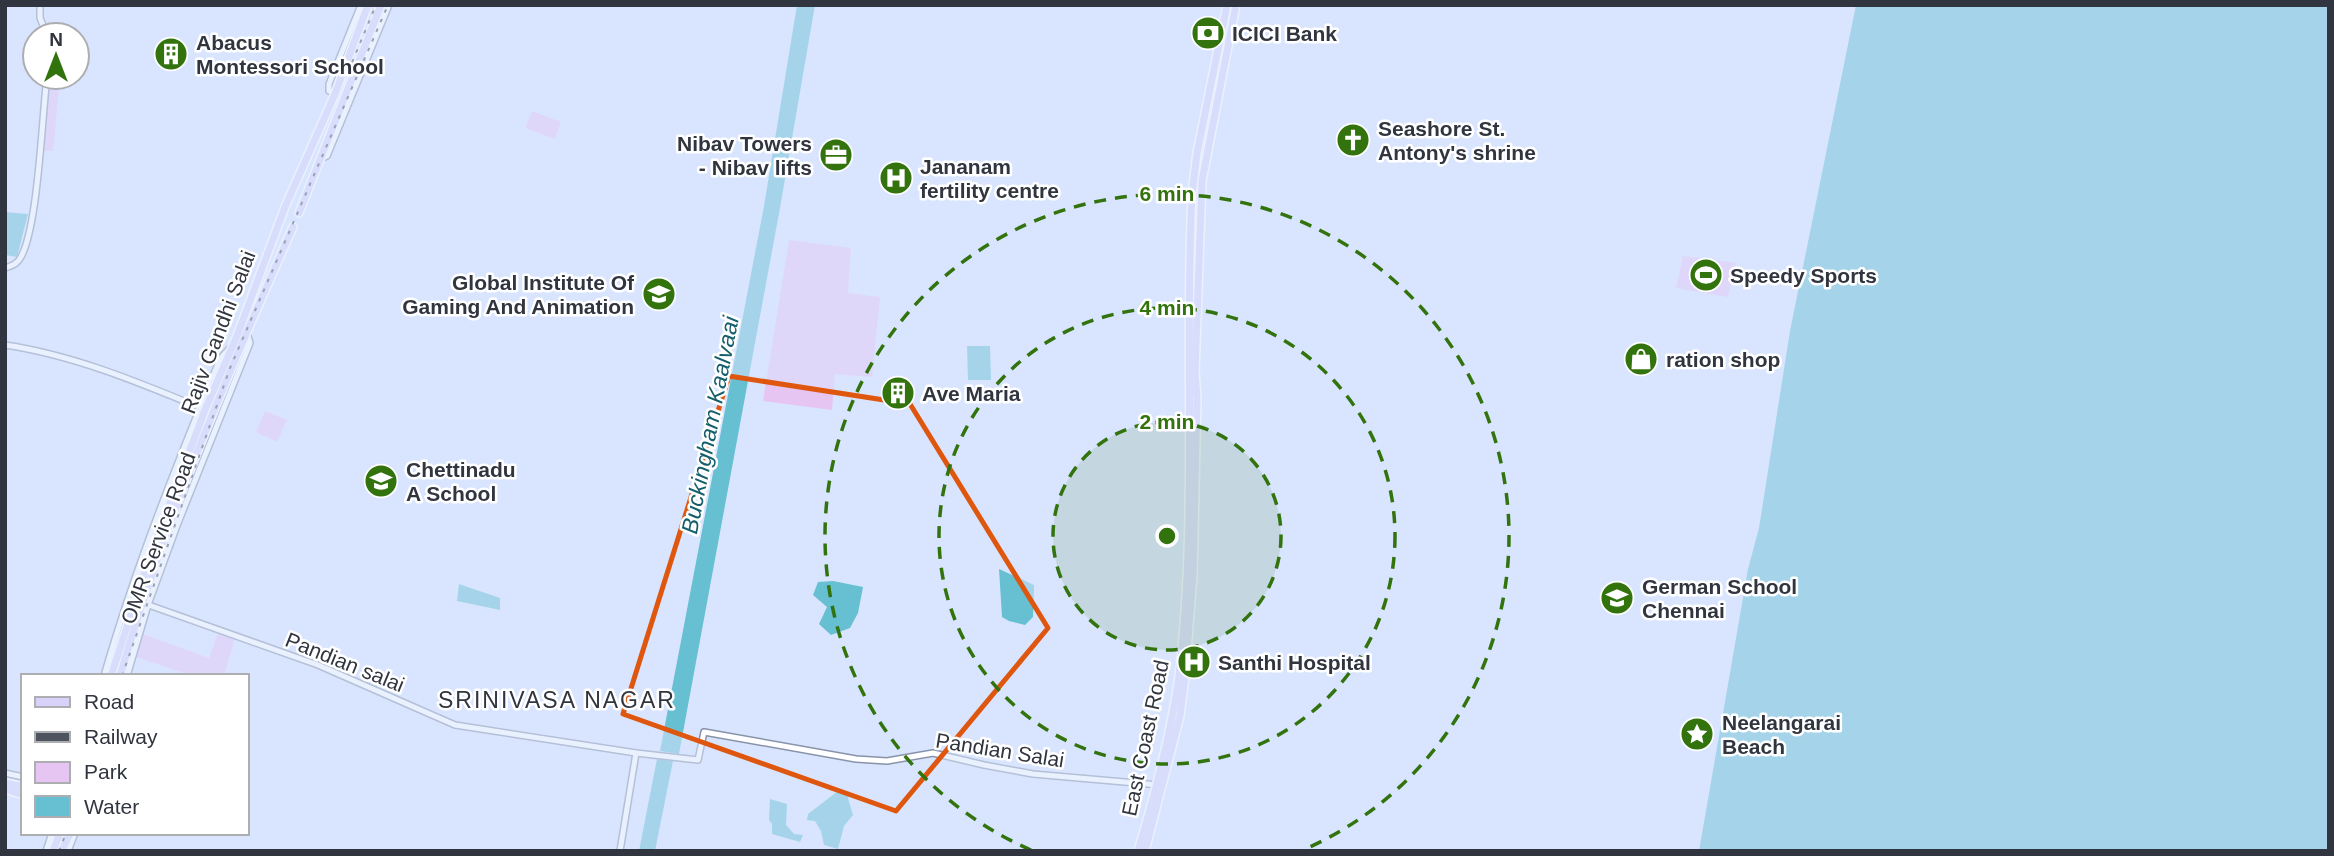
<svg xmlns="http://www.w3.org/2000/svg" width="2334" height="856" viewBox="0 0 2334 856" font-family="Arial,sans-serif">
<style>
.green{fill:#e6c5f3}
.water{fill:#67bfd2}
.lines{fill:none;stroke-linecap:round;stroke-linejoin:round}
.minor-casing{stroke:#8893aa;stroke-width:8}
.major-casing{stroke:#fff;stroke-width:10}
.minor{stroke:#fff;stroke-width:5}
.major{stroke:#d8d2fb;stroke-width:7}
.rail{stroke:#4e5360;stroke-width:2;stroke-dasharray:3.5 7;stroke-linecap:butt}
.marked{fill:none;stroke:#df570f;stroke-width:5;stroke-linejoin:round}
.ring{fill:none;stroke:#32730d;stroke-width:3.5;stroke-dasharray:12 9}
.labels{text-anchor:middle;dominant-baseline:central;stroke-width:5;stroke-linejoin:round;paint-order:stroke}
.poi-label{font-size:21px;font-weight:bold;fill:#31353f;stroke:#fff;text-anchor:start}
.street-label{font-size:21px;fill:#31353f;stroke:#fff}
.water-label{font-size:23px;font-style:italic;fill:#155e6c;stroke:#fff}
.neighbourhood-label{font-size:23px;letter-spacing:2px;fill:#31353f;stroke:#fff}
.centre{fill:#32730d;stroke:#fff;stroke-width:3.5}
.ring-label{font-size:21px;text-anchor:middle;font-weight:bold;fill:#32730d;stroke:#fff;stroke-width:5;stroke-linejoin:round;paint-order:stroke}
</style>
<rect width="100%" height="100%" fill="#d9e5fe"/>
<g class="green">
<path d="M48,79H60L53,151H41Z"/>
<path d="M532,111L561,122L555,139L525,128Z"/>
<path d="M789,240L851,248L848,293L880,297L872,377L835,374L832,410L763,401Z"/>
<path d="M1683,256L1736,263L1728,297L1676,288Z"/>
<path d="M265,411L287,420L277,442L256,432Z"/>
<path d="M218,633L235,638L224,676H193L136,657L143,634L209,658Z"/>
</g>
<g class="water">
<path d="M797,5H815L780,208L679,754L660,751L764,206Z"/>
<path d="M1856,5H2329V851H1699L1748,569L1759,528L1790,331Z"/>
<path d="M5,212L28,214L17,257L5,255Z"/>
<path d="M967,346H990L991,380H968Z"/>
<path d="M999,569L1034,585L1033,617L1025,625L1009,621L1002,617Z"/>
<path d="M833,581L863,587L858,613L850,628L831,635L819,624L827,607L813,595L818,582Z"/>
<path d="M459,584L500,598V610L457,601Z"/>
<path d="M657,759L673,761L655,851H639Z"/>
<path d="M838,791L851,794L848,798L853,815L844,826L838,849L824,845L821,831L815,821L807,820L808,814Z"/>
<path d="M770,799L787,804L786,825L794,834L803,835L800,842L772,834V824L769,820Z"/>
</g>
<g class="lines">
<defs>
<g id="minor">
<path d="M40,5V18L47,35"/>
<path d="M335,94L329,91V84L361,5"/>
<path d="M320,159L327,156L389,5"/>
<path d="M5,268C11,266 15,265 19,260C38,234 42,115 47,77"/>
<path d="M5,345C73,355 138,382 201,408"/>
<path d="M143,603L318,665L455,725L636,753L698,760L704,732L856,759L887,761L933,753L984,765L1033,774L1159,785"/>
<path d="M104,676C135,568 177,463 220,359L230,348"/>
<path d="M127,676L148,605L178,523L250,343L247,333"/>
<path d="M5,773L23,777"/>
<path d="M46,851L52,833"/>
<path d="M68,851L75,833"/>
<path d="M620,851L636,753"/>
</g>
<g id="major">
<path d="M299,213L381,5"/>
<path d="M111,676L150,556L205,410L237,336L285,207L335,94L368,5"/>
<path d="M120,676C164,522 228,373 293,227"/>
<path d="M5,783L23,787"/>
<path d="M5,789L23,795"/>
<path d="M53,851L60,833"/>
<path d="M62,851L70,833"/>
<path d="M1138,851C1155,794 1171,735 1179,676C1198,516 1184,354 1192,194L1197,153L1227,5"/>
<path d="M1145,851L1180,716L1185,676L1193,575L1197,398L1195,372L1202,181L1236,5"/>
</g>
</defs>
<use href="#minor" class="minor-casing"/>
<use href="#major" class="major-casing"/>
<use href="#minor" class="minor"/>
<use href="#major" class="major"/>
<g class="rail">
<path d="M348,72L376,5"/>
<path d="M122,676L230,368L388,5"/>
<path d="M59,851L66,833"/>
</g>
</g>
<path d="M0 0H2334V856H0ZM729,376L910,404L1048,628L896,811L623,714Z" fill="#d9e5fe" fill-opacity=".55" fill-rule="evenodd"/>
<path class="marked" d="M729,376L910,404L1048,628L896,811L623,714Z"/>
<circle cx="1167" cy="536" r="114" fill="#32730d" fill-opacity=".12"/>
<g class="ring">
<circle cx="1167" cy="536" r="114"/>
<circle cx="1167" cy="536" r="228"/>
<path d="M1031 850A342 342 0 1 1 1303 850"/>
</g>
<defs>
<symbol id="bank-disc" viewBox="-11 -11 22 22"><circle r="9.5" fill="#32730d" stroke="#fff"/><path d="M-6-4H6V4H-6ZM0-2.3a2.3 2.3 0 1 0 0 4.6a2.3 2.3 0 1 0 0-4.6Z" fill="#fff"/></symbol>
<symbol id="building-disc" viewBox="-11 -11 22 22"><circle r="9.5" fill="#32730d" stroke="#fff"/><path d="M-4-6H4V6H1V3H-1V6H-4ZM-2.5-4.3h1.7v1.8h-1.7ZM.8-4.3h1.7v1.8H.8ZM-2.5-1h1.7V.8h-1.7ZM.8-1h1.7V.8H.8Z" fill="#fff"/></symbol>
<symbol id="church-disc" viewBox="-11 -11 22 22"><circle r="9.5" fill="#32730d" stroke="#fff"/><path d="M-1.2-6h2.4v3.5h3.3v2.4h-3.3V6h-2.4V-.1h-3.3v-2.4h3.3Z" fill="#fff"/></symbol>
<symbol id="office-disc" viewBox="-11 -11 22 22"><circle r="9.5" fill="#32730d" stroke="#fff"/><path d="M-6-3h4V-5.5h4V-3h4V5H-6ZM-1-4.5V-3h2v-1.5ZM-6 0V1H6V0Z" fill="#fff"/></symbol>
<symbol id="hospital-disc" viewBox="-11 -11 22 22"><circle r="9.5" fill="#32730d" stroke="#fff"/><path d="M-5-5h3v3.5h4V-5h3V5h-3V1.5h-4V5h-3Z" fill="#fff"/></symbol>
<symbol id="stadium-disc" viewBox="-11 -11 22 22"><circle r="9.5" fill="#32730d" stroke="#fff"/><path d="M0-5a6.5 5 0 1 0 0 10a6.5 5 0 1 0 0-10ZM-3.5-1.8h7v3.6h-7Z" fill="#fff"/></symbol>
<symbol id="school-disc" viewBox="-11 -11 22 22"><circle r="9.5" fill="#32730d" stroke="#fff"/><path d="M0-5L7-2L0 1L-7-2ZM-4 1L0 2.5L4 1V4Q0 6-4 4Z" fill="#fff"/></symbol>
<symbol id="shop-disc" viewBox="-11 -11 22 22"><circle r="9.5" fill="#32730d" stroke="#fff"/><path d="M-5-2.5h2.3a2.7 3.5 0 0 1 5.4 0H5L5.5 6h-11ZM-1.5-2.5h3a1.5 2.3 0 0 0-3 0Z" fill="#fff"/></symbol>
<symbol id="sight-disc" viewBox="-11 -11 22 22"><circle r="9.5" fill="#32730d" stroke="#fff"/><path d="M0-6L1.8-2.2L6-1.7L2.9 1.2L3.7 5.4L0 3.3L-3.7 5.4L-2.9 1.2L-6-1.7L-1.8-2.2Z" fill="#fff"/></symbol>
</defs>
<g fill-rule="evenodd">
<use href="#bank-disc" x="1189" y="14" width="38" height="38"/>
<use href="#building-disc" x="152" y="35" width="38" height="38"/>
<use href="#church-disc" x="1334" y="121" width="38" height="38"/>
<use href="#office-disc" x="817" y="136" width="38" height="38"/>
<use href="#hospital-disc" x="877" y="159" width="38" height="38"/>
<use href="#stadium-disc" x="1687" y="256" width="38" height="38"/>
<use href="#school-disc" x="640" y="275" width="38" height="38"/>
<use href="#shop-disc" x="1622" y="340" width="38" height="38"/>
<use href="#building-disc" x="879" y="374" width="38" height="38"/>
<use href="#school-disc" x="362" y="462" width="38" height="38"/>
<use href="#school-disc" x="1598" y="579" width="38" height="38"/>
<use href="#hospital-disc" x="1175" y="643" width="38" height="38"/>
<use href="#sight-disc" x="1678" y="715" width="38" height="38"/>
</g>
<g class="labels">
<g class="poi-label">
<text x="1232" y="33">ICICI Bank</text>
<text x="196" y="42">Abacus<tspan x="196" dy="24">Montessori School</tspan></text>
<text x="1378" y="128">Seashore St.<tspan x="1378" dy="24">Antony's shrine</tspan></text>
<text x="812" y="143" text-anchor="end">Nibav Towers<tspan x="812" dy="24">- Nibav lifts</tspan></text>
<text x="920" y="166">Jananam<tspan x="920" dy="24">fertility centre</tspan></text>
<text x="1730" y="275">Speedy Sports</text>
<text x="634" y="282" text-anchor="end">Global Institute Of<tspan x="634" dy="24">Gaming And Animation</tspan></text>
<text x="1666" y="359">ration shop</text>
<text x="922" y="393">Ave Maria</text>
<text x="406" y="469">Chettinadu<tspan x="406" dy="24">A School</tspan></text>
<text x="1642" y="586">German School<tspan x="1642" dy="24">Chennai</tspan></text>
<text x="1218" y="662">Santhi Hospital</text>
<text x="1722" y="722">Neelangarai<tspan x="1722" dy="24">Beach</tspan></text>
</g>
<g class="street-label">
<text transform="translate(218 332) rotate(-69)">Rajiv Gandhi Salai</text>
<text transform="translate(158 538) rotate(-70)">OMR Service Road</text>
<text transform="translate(345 662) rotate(22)">Pandian salai</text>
<text transform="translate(1145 738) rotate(-78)">East Coast Road</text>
<text transform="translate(1000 750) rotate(9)">Pandian Salai</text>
</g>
<g class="water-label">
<text transform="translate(710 425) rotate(-79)">Buckingham Kaalvaai</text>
</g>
<g class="neighbourhood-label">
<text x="557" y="700">SRINIVASA NAGAR</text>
</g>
</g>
<circle cx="1167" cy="536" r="10" class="centre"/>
<g class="ring-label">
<text x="1167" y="201">6 min</text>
<text x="1167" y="315">4 min</text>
<text x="1167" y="429">2 min</text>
</g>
<rect width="2334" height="856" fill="none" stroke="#31353f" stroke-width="14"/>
<rect x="21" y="674" width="228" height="161" fill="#ffffff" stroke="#adaeb2" stroke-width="2"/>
<rect x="35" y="697" width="35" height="10" fill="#d8d2fb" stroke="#adaeb2" stroke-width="2"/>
<text x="84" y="709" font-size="21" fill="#31353f">Road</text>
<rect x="35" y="732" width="35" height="10" fill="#4e5360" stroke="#adaeb2" stroke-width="2"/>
<text x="84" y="744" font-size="21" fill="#31353f">Railway</text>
<rect x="35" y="762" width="35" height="21" fill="#e6c5f3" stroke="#adaeb2" stroke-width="2"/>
<text x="84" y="779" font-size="21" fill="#31353f">Park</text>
<rect x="35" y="796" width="35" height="21" fill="#67bfd2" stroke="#adaeb2" stroke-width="2"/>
<text x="84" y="814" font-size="21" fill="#31353f">Water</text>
<g transform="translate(56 56)"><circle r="33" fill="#ffffff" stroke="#adaeb2" stroke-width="2"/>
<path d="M0-5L12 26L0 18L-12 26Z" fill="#32730d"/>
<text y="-10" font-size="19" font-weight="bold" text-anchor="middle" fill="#31353f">N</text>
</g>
</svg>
